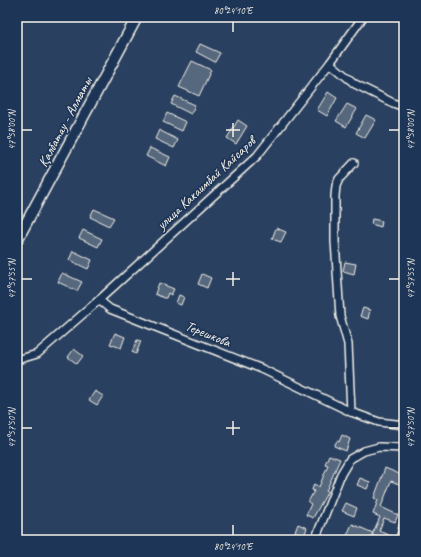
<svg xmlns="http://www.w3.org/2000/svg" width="421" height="557" viewBox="0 0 421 557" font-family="Caveat,sans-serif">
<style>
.building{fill:#56677d;stroke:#f4f1e8}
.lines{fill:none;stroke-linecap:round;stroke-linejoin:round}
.minor-casing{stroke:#f4f1e8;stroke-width:10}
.highway-casing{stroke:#f4f1e8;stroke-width:13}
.minor{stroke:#1d3557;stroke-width:7}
.highway{stroke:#1d3557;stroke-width:10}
.ticks{fill:none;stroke:#f4f1e8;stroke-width:1.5}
.labels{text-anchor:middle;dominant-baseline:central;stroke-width:3.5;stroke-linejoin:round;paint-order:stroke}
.street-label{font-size:14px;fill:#f4f1e8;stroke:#1d3557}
.neatline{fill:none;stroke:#f4f1e8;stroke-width:1.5}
.ticks-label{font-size:10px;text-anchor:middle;fill:#f4f1e8}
</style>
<rect width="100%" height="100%" fill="#2a4060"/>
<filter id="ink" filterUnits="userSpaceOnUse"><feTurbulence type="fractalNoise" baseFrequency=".025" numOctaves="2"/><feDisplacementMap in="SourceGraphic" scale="8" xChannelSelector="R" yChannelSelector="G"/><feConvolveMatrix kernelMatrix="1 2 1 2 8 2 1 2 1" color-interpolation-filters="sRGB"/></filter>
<g filter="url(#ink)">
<g class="building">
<path d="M200,44L220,53L215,62L196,52Z"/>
<path d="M192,61L211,70L199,96L179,87Z"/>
<path d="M328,92L337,98L327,116L317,110Z"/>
<path d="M175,96L195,105L191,114L171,104Z"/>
<path d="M347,104L357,109L346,127L336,121Z"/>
<path d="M167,113L186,122L182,131L163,122Z"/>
<path d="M366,115L376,120L365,138L356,133Z"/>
<path d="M238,120L247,126L236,144L227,138Z"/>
<path d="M159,130L178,140L174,148L155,139Z"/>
<path d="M150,148L170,157L166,166L146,156Z"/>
<path d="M94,209L114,218L109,226L90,217Z"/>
<path d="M372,219L382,221L381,227L371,224Z"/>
<path d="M276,228L286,232L281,242L272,239Z"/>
<path d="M83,230L102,239L98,247L79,238Z"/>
<path d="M73,251L92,260L88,269L69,260Z"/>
<path d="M345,262L356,264L354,274L343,271Z"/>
<path d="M62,273L82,282L77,291L58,282Z"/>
<path d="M202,274L211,278L207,288L198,284Z"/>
<path d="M159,283L174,289L171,295L168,293L166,298H164L155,294Z"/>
<path d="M179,295L184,297L181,305L176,303Z"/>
<path d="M363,308L370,310L368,319L360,316Z"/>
<path d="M115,333L125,337L121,348L110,344Z"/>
<path d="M137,340L141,341L136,354L132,352Z"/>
<path d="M74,349L83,356L77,364L68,357Z"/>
<path d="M95,391L103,396L97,405L89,400Z"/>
<path d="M342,435L350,439L346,451L334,446L337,441L339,442Z"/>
<path d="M329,455L340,459L326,491H328L313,518L306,515L311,504L308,502L314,491L312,490L314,484L319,487L328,465L325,464Z"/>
<path d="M385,468L404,476V486L391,481L381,507L398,515L395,522L384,518L379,531L391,536L389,540H384L372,535L380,517L373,514L378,500L374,498Z"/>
<path d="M360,478L370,482L367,489L357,485Z"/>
<path d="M346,503L357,508L354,516L342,511Z"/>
<path d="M298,524L307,528L304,536L295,532Z"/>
<path d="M352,524L373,533L369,540H345Z"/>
</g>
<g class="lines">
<defs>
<g id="minor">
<path d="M330,63L355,84L393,103L404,107"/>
<path d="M99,300L110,309L262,369L351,412L379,422L404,425"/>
<path d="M17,360L37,354L99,300L257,156L330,63L363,17"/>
<path d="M351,412L348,344L340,316L335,241V196L336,186L339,179L354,163"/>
<path d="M315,540L341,474L350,459L364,451L379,447L404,448"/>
<path d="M400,540L404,523"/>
</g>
<path id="highway" d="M17,240L137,17"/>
</defs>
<use href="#minor" class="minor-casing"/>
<use href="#highway" class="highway-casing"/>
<use href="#minor" class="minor"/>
<use href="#highway" class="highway"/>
</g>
</g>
<path class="ticks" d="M233,22V32M233,123V137M22,130H32M226,130H240M389,130H399M233,272V286M22,279H32M226,279H240M389,279H399M233,421V435M22,428H32M226,428H240M389,428H399M233,525V535"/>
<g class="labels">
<g class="street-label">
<text transform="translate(65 122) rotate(-62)">Қалбатау - Алматы</text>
<text transform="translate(206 183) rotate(-43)">улица Какаимбай Кайсаров</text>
<text transform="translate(208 334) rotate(22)">Терешкова</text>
</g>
</g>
<rect width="421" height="557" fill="none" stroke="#1d3557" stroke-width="44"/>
<rect x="22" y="22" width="377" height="513" class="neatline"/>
<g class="ticks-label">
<text x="233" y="14">80°24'10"E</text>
<text transform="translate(11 130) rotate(-90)" y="4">47°58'00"N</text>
<text transform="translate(410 130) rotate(-90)" y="4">47°58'00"N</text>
<text transform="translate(11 279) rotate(-90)" y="4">47°57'55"N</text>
<text transform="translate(410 279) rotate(-90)" y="4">47°57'55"N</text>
<text transform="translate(11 428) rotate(-90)" y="4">47°57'50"N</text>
<text transform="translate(410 428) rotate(-90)" y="4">47°57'50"N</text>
<text x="233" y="550">80°24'10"E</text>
</g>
</svg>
